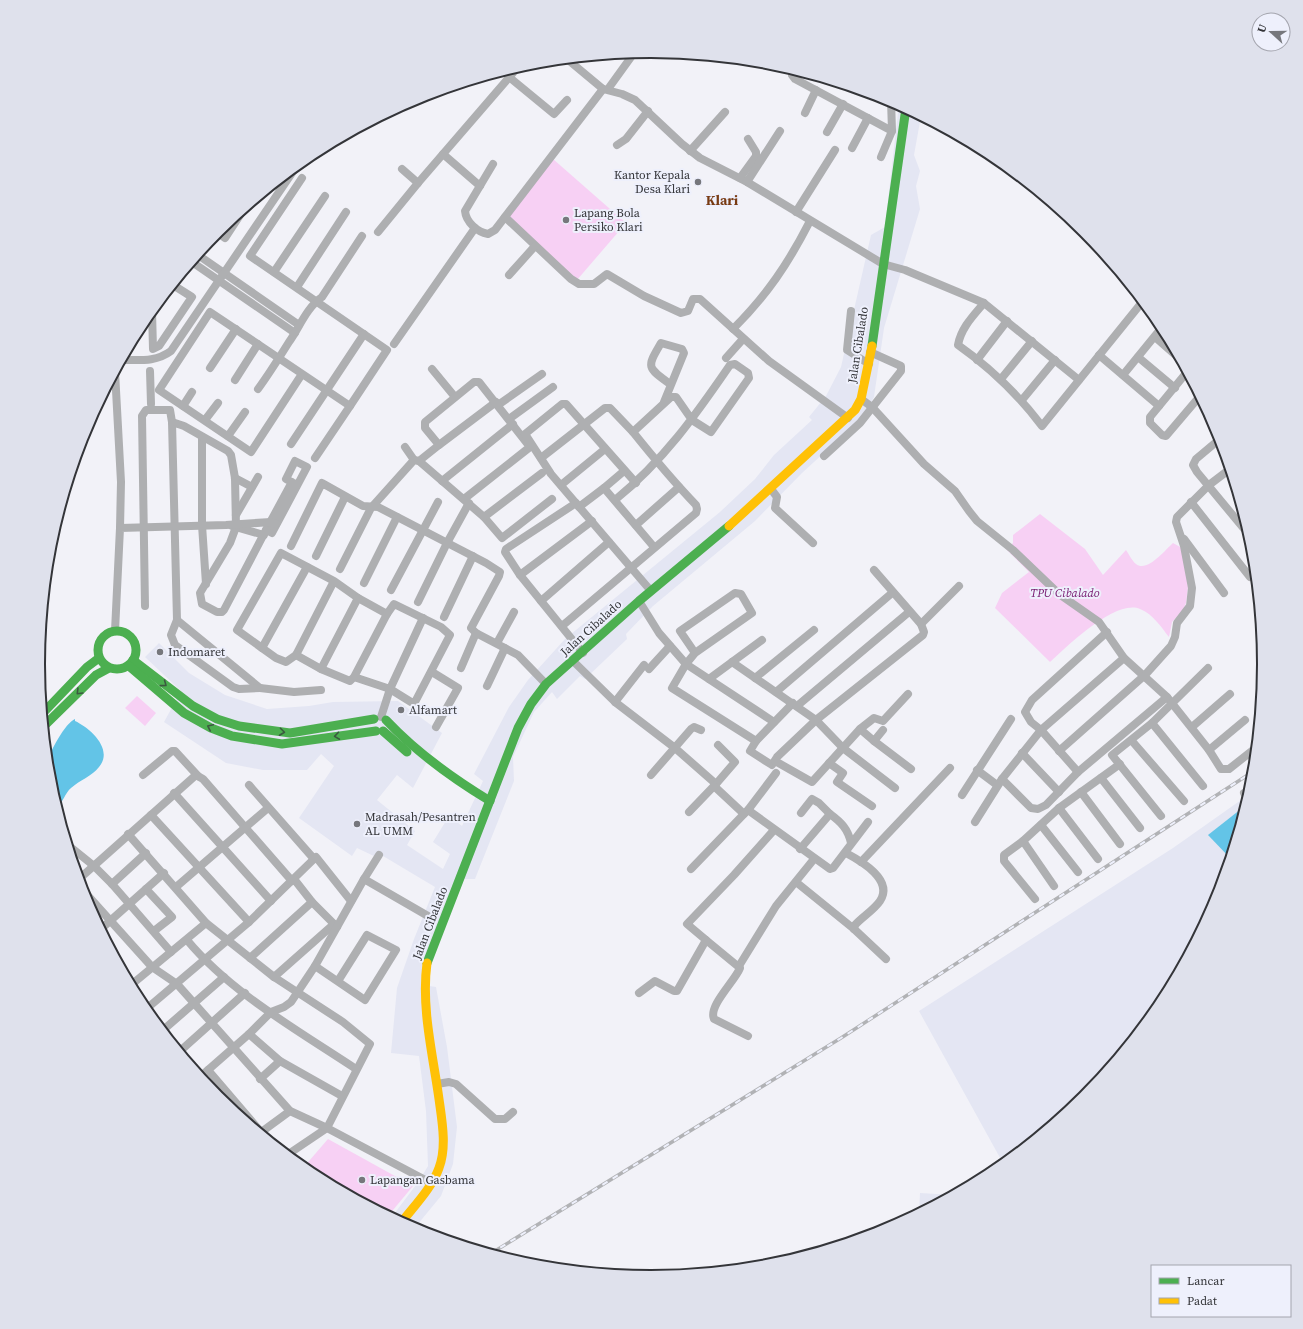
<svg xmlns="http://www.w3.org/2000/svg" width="1303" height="1329" viewBox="0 0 1303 1329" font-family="'Source Serif 4',serif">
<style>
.built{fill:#e4e6f3}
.green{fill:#f7d0f4}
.water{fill:#63c4e7}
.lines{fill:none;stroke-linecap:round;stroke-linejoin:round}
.street{stroke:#aeafb1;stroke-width:8}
.fast{stroke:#4caf50;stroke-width:9}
.slow{stroke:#ffc107;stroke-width:9}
.rail-casing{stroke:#b1b2b5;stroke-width:3.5}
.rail{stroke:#eef0fc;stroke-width:2;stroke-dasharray:6;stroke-linecap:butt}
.oneway{stroke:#3b5a40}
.poi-dot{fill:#76777c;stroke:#eef0fc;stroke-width:1.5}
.labels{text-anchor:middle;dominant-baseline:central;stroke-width:4;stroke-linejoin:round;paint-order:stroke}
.poi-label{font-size:12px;fill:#343539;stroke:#eef0fc;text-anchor:start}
.street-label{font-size:12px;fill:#343539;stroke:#eef0fc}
.park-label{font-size:12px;font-style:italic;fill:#771a70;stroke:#eef0fc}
.quarter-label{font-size:14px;font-weight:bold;fill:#783b13;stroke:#eef0fc}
.rim{fill:none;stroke:#343539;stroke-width:2}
</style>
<rect width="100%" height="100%" fill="#f2f2f8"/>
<g class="built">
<path d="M899,104L921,116L914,155L920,171L916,186L920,209L884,328L874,397L862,418L802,473L755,521L653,606L626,634L627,639L585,679L580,676L557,699L552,692L534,712L513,757L514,781L475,879H464L431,963L429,986L436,987L447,1047L457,1127L453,1164L441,1196L413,1230L391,1218L419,1181L428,1166L426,1111L419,1056L391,1053L397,988L414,939L435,887L378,853L376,857L357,848L352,856L299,818L334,766L321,754L307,770H263L226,763L164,722L181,691L145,657L159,643L189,673L225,695L267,709L309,706L333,702L398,701L442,733L413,788L397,775L377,800L415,831L407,845L443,869L450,854L433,842L449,816L462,826L483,781L474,774L509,707L528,680L565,639L720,512L755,479L774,455L812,420L809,417L826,396L841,367L871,235L885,227Z"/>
<path d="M1241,800L1246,807L1218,899L1161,1006L1085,1098L1004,1165L919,1011L1173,848Z"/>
<path d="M920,1193L954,1195L919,1214Z"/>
</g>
<g class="green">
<path d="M553,159L626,223L577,280L507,217Z"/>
<path d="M1040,514L1085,549L1103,575L1126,550C1129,554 1132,561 1136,564C1147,573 1165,550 1173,543L1182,548L1188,587L1186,603L1183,610L1172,622L1169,637C1161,627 1153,614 1140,609C1115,599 1068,646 1050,662L995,608L1002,593L1029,572L1006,549L1013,543V535Z"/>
<path d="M137,696L156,713L145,726L125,708Z"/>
<path d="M328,1139L413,1186L388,1216L310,1174L303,1168Z"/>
</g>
<g class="water">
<path d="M75,719V721C90,728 114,749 99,767C92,776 80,780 71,788C65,793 63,802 57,808C52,793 48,778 48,762C48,754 66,722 75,719Z"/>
<path d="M1241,809L1244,814L1231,859L1208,835Z"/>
</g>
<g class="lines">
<g class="street">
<path d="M567,59L603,89L622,94L635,100L682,144L700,158L747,182L883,264L905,270L984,303L1079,380"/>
<path d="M794,70L792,75L795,79L892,131L881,157"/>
<path d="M509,77L554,114L567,100"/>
<path d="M608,89L634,53"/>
<path d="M891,100L892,131"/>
<path d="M805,113L816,90"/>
<path d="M827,132L843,104"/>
<path d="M617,145L626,139L648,111"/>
<path d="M852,148L868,118"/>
<path d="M690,151L725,112"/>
<path d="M443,154L480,186"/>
<path d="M493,164L465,211C466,222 477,232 488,234L495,230L603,89"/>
<path d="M402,169L418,183L518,67"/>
<path d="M302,178L250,256L387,350L350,406"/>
<path d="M740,178L756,156V152L748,139"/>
<path d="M747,182L780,131"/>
<path d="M796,212L835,150"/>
<path d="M505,217L571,279L579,284H594L607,274L644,296L681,313L688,311L693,299H700L769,361L848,418"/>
<path d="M217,232L225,238L244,209"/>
<path d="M378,232L418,183"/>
<path d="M198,255L299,325"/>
<path d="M192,262L295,333"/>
<path d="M274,272L325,196"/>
<path d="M509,275L535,246"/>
<path d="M297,287L346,212"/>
<path d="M984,303C973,316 961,328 958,345C992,369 1017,393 1042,426L1143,301"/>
<path d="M152,311L153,349L159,346L192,297L173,285"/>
<path d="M851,311L847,350L869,364"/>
<path d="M733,329C767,295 788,264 810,221"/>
<path d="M1155,337L1180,359"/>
<path d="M394,344L475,228"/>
<path d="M1099,355L1159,406"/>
<path d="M1138,357L1175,388"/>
<path d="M726,358L743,339"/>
<path d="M122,360C141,360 156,362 171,351L294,170"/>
<path d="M977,360L1007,321"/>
<path d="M210,368L236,329"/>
<path d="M432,369L455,397"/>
<path d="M150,371L151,404"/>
<path d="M115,372L121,482L120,528"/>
<path d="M1187,372L1150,417V423L1162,435L1166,436L1200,396"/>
<path d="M302,374L251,452L159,390L210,312L350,406L315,458"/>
<path d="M1123,375L1163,326"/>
<path d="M1001,379L1032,341"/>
<path d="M235,380L258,344"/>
<path d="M258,389C269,374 279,358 289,342C299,328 307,307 322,297L362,236"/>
<path d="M861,399L872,407L924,464L955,491L969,511L977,521L1013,550L1059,594L1099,622L1124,658L1167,697L1209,750L1221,769H1229L1257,747"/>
<path d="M1022,400L1055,360"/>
<path d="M664,402L684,353L682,349L661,343C647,367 646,367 670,384"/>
<path d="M498,405L542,374"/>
<path d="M183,406L192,392"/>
<path d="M509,419L553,387"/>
<path d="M205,420L218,403"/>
<path d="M228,436L245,412"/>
<path d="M202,437V525L206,584"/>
<path d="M1221,438L1196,459L1193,465L1197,472L1250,536"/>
<path d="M291,444L364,334"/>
<path d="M439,445L496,402"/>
<path d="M405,447L414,460"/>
<path d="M824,456L860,423L901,371V366L870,352"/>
<path d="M541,458L605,408H610L633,432"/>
<path d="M419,461L439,445L425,428V422L474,382H479L530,447L464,499"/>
<path d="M235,478L252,487"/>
<path d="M442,481L513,424"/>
<path d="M292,482L266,530L272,533L307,467L295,461L286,479L297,485"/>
<path d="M636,483L566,404H562L525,434L551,474L651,591"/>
<path d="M561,485L605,449"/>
<path d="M604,488L654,547"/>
<path d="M771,489L777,497L775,508L813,543"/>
<path d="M1191,502L1250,577"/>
<path d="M576,503L506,549L505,552L520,575L583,653"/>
<path d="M579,507L604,488L624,471"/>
<path d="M236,515L258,477"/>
<path d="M484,517L502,538L552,499"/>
<path d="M636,525L679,487"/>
<path d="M232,526L264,535"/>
<path d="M266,530L224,610L222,612H217L202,604L200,593L230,543L236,527L235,478L231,455L228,451L184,426L172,422L177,620L260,688L294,692L321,690"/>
<path d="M1184,539L1224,593"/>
<path d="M291,546L322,483L363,506L378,507L486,563L500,572L499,576L471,628L476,633L518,655L546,684"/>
<path d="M316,556L345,497"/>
<path d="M340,569L371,508L414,460L419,461L484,517L542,473"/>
<path d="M874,570L921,624L924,632L923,635L816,720L843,748L895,788"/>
<path d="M520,575L592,521"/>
<path d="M334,581L296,655L286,662L276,658L237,630L281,553L334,581L358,598L387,614"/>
<path d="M364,583L397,517"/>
<path d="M391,590L438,502"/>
<path d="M541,601L609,542"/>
<path d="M639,601L659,633L686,664L774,722"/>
<path d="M418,602L447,543L469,503"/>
<path d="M145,606L142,416L146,410H170L172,422"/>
<path d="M444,617L473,556"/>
<path d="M177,620L171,635L175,645L233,687L239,689L260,688"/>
<path d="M921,624L959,586"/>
<path d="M562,626L696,513L697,509L696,505C674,482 653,457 633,432L671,397H676L692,420L711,432L749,378L748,373L735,364L730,365C695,416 664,460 615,500"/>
<path d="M115,631L120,528L226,525L271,522L276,524"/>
<path d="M497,643L514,612"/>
<path d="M262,648L307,567"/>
<path d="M695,653L680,631L735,593L741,594L752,613L695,653L686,664L672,688L756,741"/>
<path d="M296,655L321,669L350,681L354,677L387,614L394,604L441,627L450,635L415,702H411L390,689L354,677"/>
<path d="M1124,658L1041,730L1002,779L1031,808L1038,809L1046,805L1078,772L1167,697"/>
<path d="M573,661L615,702L675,748L716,784L714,786L744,814L748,810L830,869L833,868L868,822"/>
<path d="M732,662L816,720L777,757L772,765L750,751L756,741L793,703"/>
<path d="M461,668L476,633"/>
<path d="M321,669L358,598"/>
<path d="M649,669L670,646"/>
<path d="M432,672L458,688L436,727"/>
<path d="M755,678L814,630"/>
<path d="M709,679L762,640"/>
<path d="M487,686L505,648"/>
<path d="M776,692L892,593"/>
<path d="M615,702L644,665"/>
<path d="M797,706L909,612"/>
<path d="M381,717L390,689L423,618"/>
<path d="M1152,723L1203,786"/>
<path d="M1192,727L1230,694"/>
<path d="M860,729L874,741L883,730"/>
<path d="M874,741L911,769"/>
<path d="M1132,741L1184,801"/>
<path d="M1209,750L1245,720"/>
<path d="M1059,751L1145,675L1171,646L1175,637L1177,623L1190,606L1192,588L1184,546L1176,522L1177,517L1209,485L1230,469"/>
<path d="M1022,753L1059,792"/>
<path d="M775,761L812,782L860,729L874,718L883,721L908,694"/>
<path d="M829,763L843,773L837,782L872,806"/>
<path d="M977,770L997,785"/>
<path d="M1078,772L1041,730L1031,722L1025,712L1032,700L1107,632"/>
<path d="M143,775L172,751H175L198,776"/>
<path d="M651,775L691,729L694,727L701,730"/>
<path d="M1101,778L1140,828"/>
<path d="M716,784L735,762L718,745"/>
<path d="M249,785L314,859"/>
<path d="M1081,792L1120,844"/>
<path d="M174,793L271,901"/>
<path d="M1244,793L1248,800"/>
<path d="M962,795L1011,719"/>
<path d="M1059,808L1098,859"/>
<path d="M748,810L776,773"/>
<path d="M689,812L714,786"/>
<path d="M801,813L812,799L819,803L830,814"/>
<path d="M151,815L249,922"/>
<path d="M1161,816L1112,755L1152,723L1208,668"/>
<path d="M975,822L1002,779"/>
<path d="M1041,825L1078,872"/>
<path d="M128,834L206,923L274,977L343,1022L370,1044L327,1128L287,1155"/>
<path d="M1023,841L1054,886"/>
<path d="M68,845L94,866L112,884L171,952"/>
<path d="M800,849L830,814C841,822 848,829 851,843"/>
<path d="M846,853C861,861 894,880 880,901C874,910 862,917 855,925L854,929"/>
<path d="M861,862L950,768"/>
<path d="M691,869L744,814"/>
<path d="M79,879L196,775L203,779L292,881"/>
<path d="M294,879L312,902L337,927"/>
<path d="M364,879L379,855"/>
<path d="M796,882L854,929L886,959"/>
<path d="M112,884L146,853"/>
<path d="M176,887L268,808"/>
<path d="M81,888L152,967L177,984L290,1111L327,1128L431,1183"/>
<path d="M146,889L172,917L154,931"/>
<path d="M1035,899L1004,861V855L1023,841L1059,808L1120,764"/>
<path d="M101,929L164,873"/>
<path d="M187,940C231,993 299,1031 356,1069"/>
<path d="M706,940L740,968C735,981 708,1006 714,1019L748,1036"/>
<path d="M250,958L312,902"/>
<path d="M315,966L365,1000L396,950L367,935L338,981"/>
<path d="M739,966L776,906L814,859"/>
<path d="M274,977L334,924"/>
<path d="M131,985L206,923"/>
<path d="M639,993L655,981L674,991H677L706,940L687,924L734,875L774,830"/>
<path d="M145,1010L249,922L316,857L351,901"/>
<path d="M162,1031L224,977"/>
<path d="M249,1034L280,1061L342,1096"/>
<path d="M179,1052L245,993"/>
<path d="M208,1070L261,1132"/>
<path d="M200,1077L249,1034L271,1012L284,1007L291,1002L315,966L364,879L428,916"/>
<path d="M260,1079L280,1061"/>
<path d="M437,1084L449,1082L456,1084L495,1119H505L513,1112"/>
<path d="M260,1133L290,1111"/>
</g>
<g class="fast">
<path d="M872,346L906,108"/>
<circle cx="117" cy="650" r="19"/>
<path d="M133,660L193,706L217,719L239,726L290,733L374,719"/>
<path d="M129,666L184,713L211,728L232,736L282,744L376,731"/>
<path d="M43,713L87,667L99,658"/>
<path d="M386,720C417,753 452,778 490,801"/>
<path d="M44,726L96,675L109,668"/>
<path d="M383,731L407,752"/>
<path d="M427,963L518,728L531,704L546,684L639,601L729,526"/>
</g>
<g class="slow">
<path d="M729,526L855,410L861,399L872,346"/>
<path d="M401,1223C414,1206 432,1188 439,1168C447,1147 442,1121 439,1099C433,1055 421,1008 427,963"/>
</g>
<defs>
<path id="rail" d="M490,1254L841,1038L1254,771"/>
</defs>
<use href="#rail" class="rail-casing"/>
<use href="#rail" class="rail"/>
</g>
<defs><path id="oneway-chevron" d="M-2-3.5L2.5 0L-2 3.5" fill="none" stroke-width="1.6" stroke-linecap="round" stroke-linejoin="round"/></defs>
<g class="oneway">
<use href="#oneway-chevron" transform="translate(164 684) rotate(37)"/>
<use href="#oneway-chevron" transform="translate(79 692) rotate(135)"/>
<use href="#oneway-chevron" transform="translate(210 727) rotate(-155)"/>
<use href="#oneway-chevron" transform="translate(282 732) rotate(7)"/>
<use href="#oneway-chevron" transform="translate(337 736) rotate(172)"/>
</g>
<g class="poi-dot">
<circle cx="698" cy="182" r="4"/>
<circle cx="566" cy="220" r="4"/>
<circle cx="160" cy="652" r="4"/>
<circle cx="401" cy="710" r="4"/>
<circle cx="357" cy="824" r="4"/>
<circle cx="362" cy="1180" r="4"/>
</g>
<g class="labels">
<g class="poi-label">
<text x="690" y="175" text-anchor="end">Kantor Kepala<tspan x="690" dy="14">Desa Klari</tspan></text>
<text x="574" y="213">Lapang Bola<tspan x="574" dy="14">Persiko Klari</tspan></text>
<text x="168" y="652">Indomaret</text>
<text x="409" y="710">Alfamart</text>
<text x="365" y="817">Madrasah/Pesantren<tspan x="365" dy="14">AL UMM</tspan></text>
<text x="370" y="1180">Lapangan Gasbama</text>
</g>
<g class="street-label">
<text transform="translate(858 345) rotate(-81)">Jalan Cibalado</text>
<text transform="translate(591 628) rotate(-42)">Jalan Cibalado</text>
<text transform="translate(430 923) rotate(-69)">Jalan Cibalado</text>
</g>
<g class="park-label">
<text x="1065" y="593">TPU Cibalado</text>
</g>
<g class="quarter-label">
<text x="722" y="200">Klari</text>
</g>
</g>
<path d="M0 0H1303V1329H0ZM45 664a606 606 0 1 1 1212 0a606 606 0 1 1-1212 0Z" fill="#dfe1ec" fill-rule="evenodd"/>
<path class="rim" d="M45 664a606 606 0 1 1 1212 0a606 606 0 1 1-1212 0Z"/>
<rect x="1151" y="1265" width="140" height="52" fill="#eef0fc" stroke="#a4a5ae"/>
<rect x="1159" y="1278" width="20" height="6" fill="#4caf50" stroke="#a4a5ae"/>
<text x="1187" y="1285" font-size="12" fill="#343539">Lancar</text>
<rect x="1159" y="1298" width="20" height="6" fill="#ffc107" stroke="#a4a5ae"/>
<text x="1187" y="1305" font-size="12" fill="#343539">Padat</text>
<g transform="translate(1271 32) rotate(291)"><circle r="19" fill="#eef0fc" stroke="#a4a5ae"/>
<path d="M0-3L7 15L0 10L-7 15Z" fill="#76777c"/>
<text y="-6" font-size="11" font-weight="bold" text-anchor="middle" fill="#343539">U</text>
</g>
</svg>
